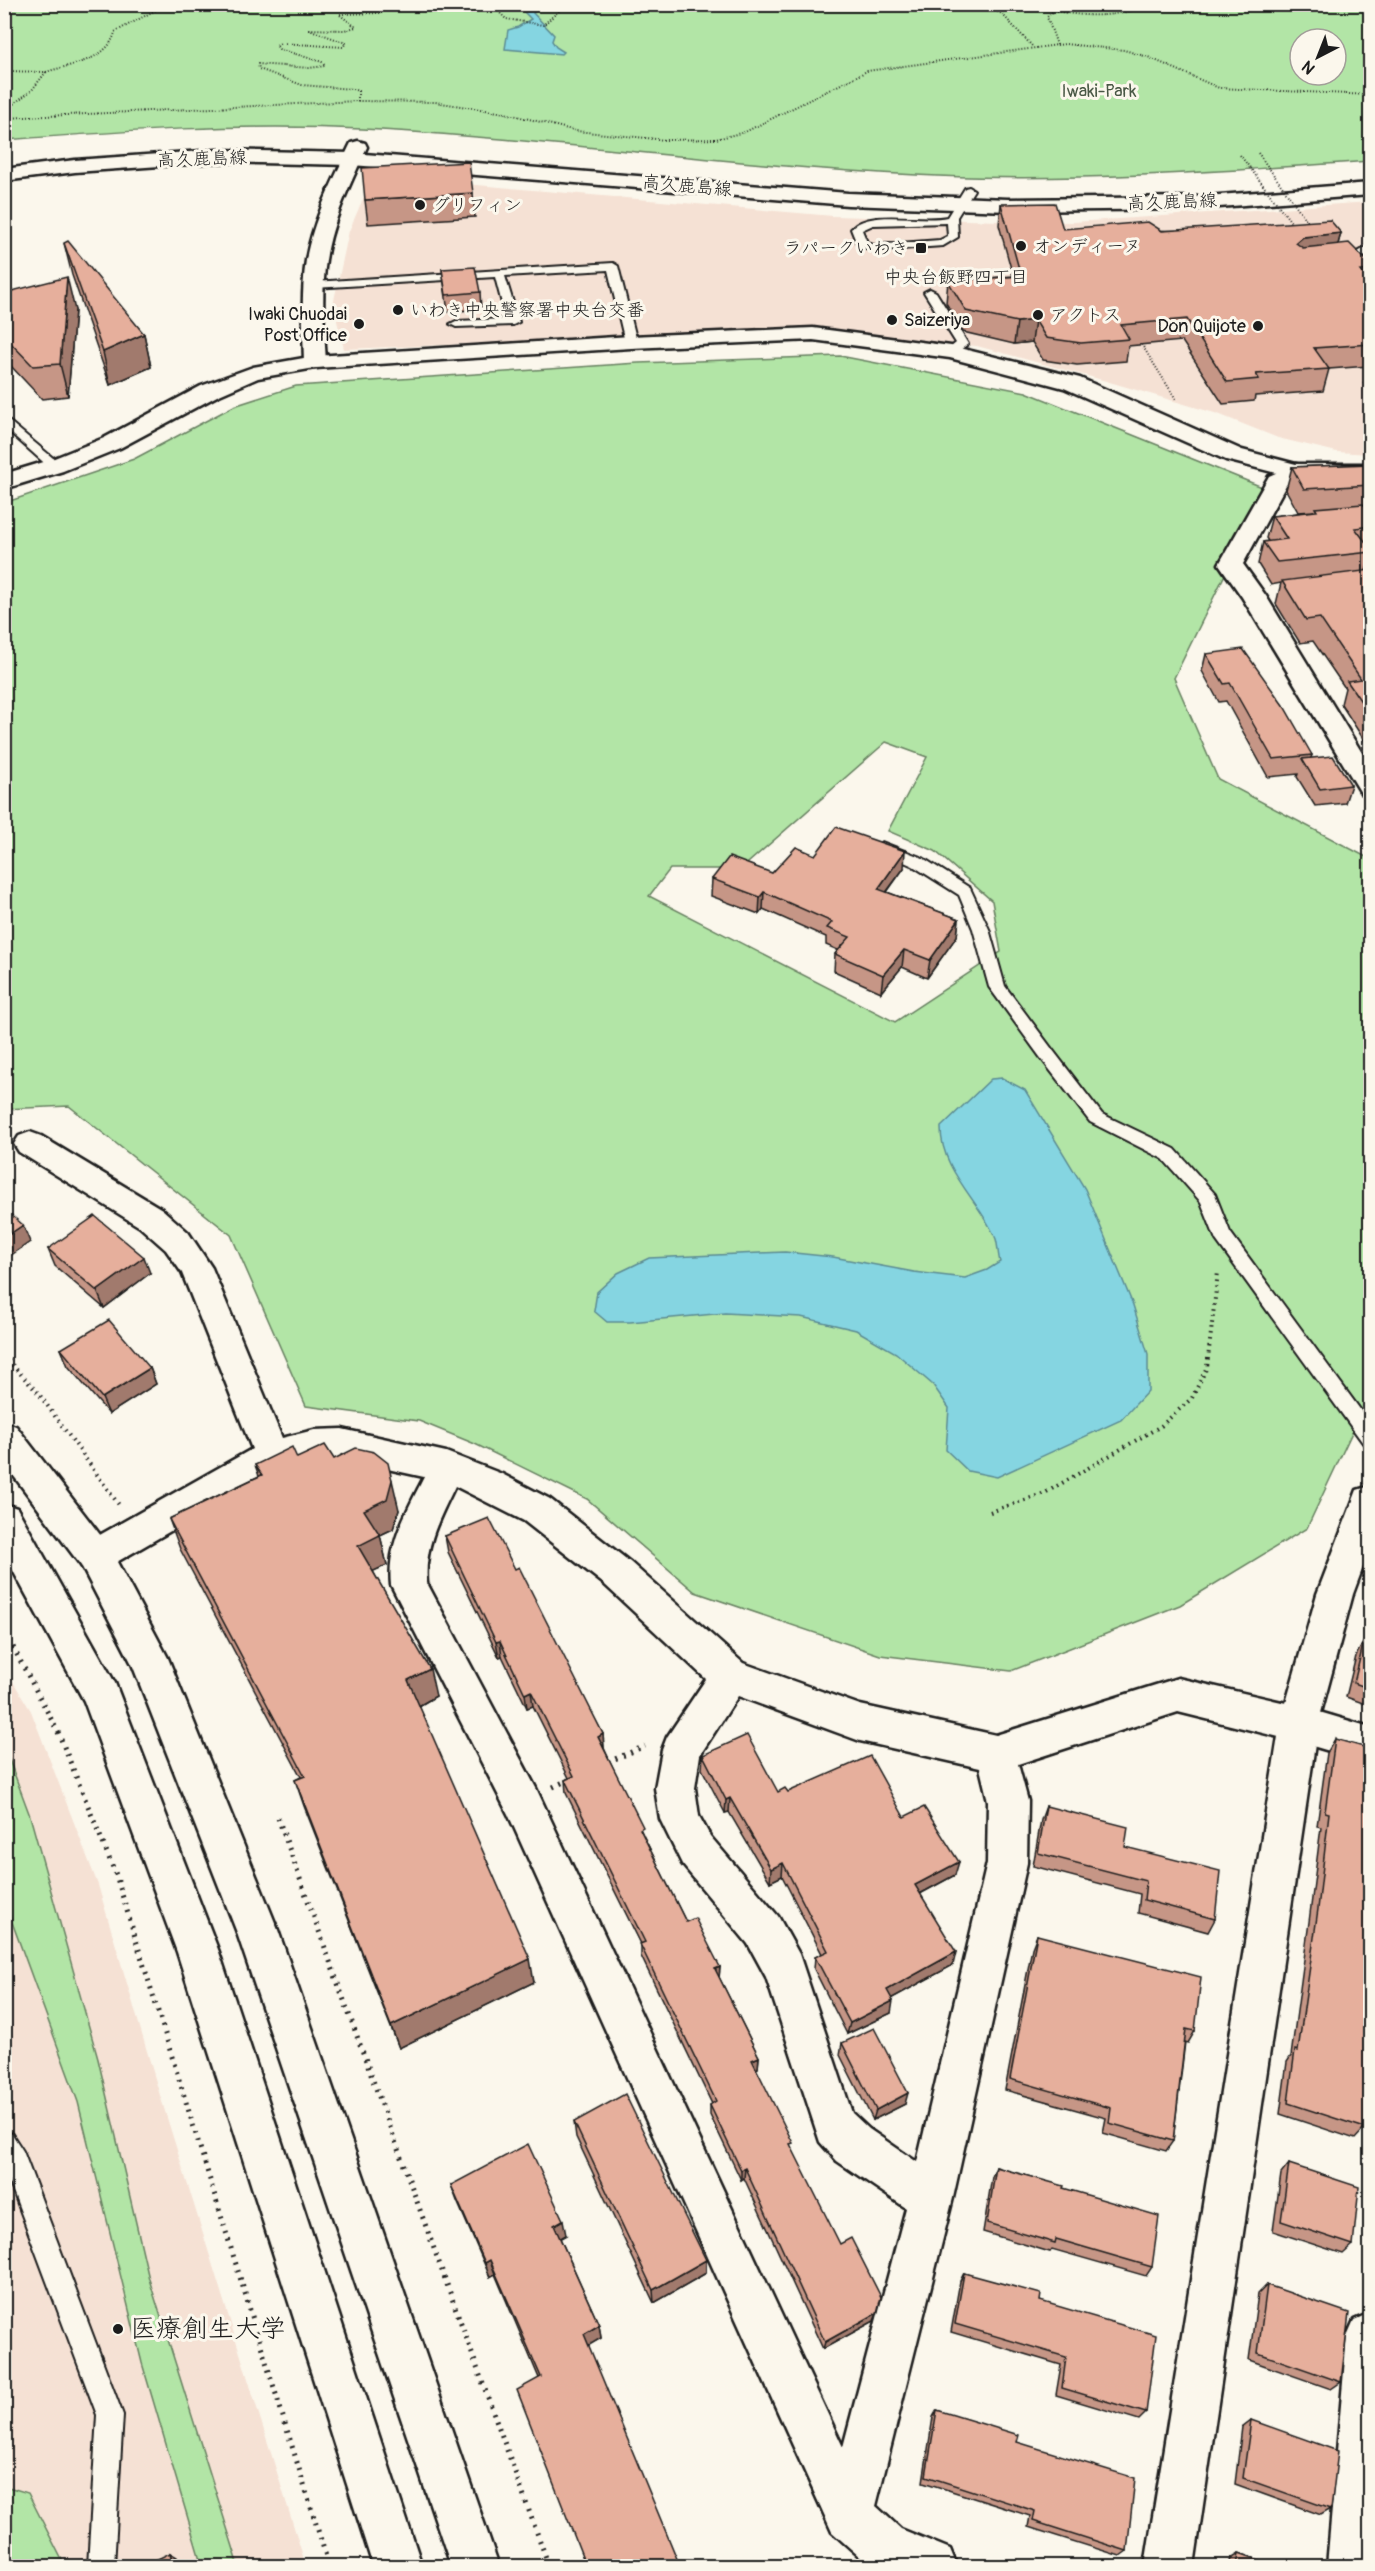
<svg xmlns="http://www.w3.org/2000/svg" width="1375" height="2571" viewBox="0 0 1375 2571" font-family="Pangolin,'Klee One',sans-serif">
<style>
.built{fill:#f5e1d4}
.green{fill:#b2e5a6;stroke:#678061;stroke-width:1.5;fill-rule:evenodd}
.water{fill:#85d5e1;stroke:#5b8b92;stroke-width:1.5}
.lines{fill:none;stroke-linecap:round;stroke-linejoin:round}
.lane-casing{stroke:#1c1c1c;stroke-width:4}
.street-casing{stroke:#1c1c1c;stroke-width:5}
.secondary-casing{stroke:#1c1c1c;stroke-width:5}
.path-far2{stroke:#1c1c1c;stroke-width:2;stroke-dasharray:1 2;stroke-linecap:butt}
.path-far1{stroke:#1c1c1c;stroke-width:4;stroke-dasharray:1.5 4.5;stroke-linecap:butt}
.path{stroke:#1c1c1c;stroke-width:5;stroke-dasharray:2 6;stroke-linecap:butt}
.lane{fill:#fbf7ec;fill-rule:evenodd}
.street{fill:#fbf7ec;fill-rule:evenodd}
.secondary{fill:#fbf7ec;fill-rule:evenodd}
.path-bridge{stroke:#1c1c1c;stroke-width:2;stroke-dasharray:1 2;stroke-linecap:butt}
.wall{fill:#c69686;stroke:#1c1c1c;stroke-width:1.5}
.shaded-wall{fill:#a17a6d;stroke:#1c1c1c;stroke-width:1.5}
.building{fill:#e6af9c;stroke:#1c1c1c;stroke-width:1.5}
.poi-dot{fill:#1c1c1c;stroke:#fbf7ec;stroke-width:2}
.labels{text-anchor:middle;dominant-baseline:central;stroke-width:6;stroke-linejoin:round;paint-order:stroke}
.far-park-label{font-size:18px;fill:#495845;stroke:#fbf7ec}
.far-street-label{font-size:18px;fill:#1c1c1c;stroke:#fbf7ec}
.far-poi-label{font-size:18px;fill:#1c1c1c;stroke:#fbf7ec;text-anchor:start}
.far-neighbourhood-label{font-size:18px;fill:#1c1c1c;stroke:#fbf7ec}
.near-poi-label{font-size:26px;fill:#1c1c1c;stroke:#fbf7ec;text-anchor:start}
</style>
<rect width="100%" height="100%" fill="#fbf7ec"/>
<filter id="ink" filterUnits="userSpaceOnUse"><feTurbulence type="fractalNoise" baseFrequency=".0167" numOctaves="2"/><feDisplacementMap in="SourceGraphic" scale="12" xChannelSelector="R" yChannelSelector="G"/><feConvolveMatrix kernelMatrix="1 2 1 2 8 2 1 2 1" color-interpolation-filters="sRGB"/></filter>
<g filter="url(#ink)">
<g class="built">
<path d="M373,176L833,216L999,221L1074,222L1370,202V454L1337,452L1278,438L1218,414L1106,381L977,346L809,331L344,349L333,305L349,231Z"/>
<path d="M4,1667L31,1711L98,1885L159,2092L306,2566H5Z"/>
</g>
<g class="green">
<path d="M5,5H1370V161C1226,171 1083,182 938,176C745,168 554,139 362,129C243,123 123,131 5,140ZM1300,39H1336V75H1300Z"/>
<path d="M840,356L1026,392L1267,489L1174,678L1218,779L1370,859V1394L1307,1528L1180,1605L1011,1671L880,1655L695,1592L587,1499L475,1444L419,1421L306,1406L231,1235L69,1106L5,1109L4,503L134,459L234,406L296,386L638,363ZM886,742L927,757L888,831L935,851L992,901L1001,952L895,1022L649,896L670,869H741Z"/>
<path d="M4,1746L30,1816L98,2059L149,2279L239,2566H202L142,2363L78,2102L5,1903Z"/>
<path d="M5,2486L28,2493L65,2566H5Z"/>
</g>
<g class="water">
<path d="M542,5L533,13L554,35L552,41L556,47L564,52L562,54L505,49L508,30L518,27L531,19L521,9L512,5Z"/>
<path d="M1002,1078L1025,1090L1085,1189L1133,1305L1148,1354V1391L1121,1420L997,1477L968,1471L946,1450L949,1408L933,1385L896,1353L856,1330L801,1317L725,1313L630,1322H607L594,1311L597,1292L618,1273L649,1258L785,1252L833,1257L914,1272L965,1278L987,1270L1000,1262C998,1255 998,1246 996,1239C980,1201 940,1170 941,1127L991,1079Z"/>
</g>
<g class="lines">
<defs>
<g id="lane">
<path d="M969,187L974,190L957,217L958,237L943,246L872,251L857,244L851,229C870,208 920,223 947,217L965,188ZM947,223L948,236L940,240L873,245L867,242L862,230L873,225Z"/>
<path d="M1370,245V253L1366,256L1339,263L1334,260L1358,252Z"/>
<path d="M613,263L618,266L637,342L631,345L625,342L608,270L505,276L519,322L513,325L456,327L450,324L456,321L506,319L495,277L314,288L308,285L314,282Z"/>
<path d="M930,289L936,292L968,344L955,354H947L945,352L956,343L924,292Z"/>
<path d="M4,417L59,463L61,466L59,469H51L4,427Z"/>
<path d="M882,842L923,858L970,888L989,929L1005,986L1052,1049L1102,1114L1175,1149L1215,1194L1230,1232L1370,1423V1445L1363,1443L1216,1240L1201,1202L1163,1159L1090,1122L1040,1057L989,987L973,929L959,895L913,866L877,850L875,847Z"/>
<path d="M4,2130L12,2134L23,2151L123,2415L114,2566H88L97,2415L4,2167Z"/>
</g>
<g id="street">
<path d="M358,141L365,143L367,147C351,183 332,220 326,260C321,294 324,328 326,362L323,367L315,368L307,367L304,362C303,328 301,293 306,260C313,220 332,183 349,147L351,143Z"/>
<path d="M1296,464L1304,466L1307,471L1304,476L1286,485L1243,564L1266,596L1370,766V795L1361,793L1242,597L1219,564L1269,476Z"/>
<path d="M30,1132L41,1136L162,1209L188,1232L212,1268L282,1438L314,1430L342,1429L446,1452L502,1474L550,1499L630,1562L743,1663L860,1705L996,1735L1178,1678L1299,1706L1370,1727V1763L1299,1742L1178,1712L1018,1764L1028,1801L1027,1863L953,2198L876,2506L901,2529L950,2549L957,2566H870L832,2532L508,1814L391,1585C387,1544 406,1513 424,1477L342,1459L314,1460L280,1468L108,1567L95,1572L82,1567L77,1556L82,1545L252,1449L182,1273L166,1250L140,1227L19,1152L14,1144L19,1136ZM455,1486L524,1521L604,1584L706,1679L667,1737L662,1750L655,1788L660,1819L682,1864L748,1944L766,1977L820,2142L837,2161L906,2208L843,2447L536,1788L427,1583C424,1546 439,1519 455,1486ZM738,1696L860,1741L980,1768L988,1801L987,1863L917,2162L869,2129L852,2113L799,1954L778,1916L710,1836L699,1816L695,1788L700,1755Z"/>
<path d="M1370,2313V2566H1327L1347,2336L1354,2320Z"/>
</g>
<g id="secondary">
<path d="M217,150L352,153L848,193L1008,199L1194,197L1370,183V195L1194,209L1008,211L848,205L352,165L217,162L75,172L4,181V169L75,160Z"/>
<path d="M813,328L951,346L1080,378L1242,450L1296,464H1370V478H1296L1226,460L1064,388L950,358L813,340L631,348L315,368L258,378L217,396L120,448L63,471L4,489V474L47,461L104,438L201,386L253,367L315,356L631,336Z"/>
<path d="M4,1422L16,1426L108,1545L168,1658L278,1930L499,2566H451L236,1930L132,1664L82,1567L4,1463Z"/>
<path d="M1370,1486V1548L1353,1594L1318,1724L1194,2566H1145L1280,1724L1317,1594L1357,1490Z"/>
<path d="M4,1504L17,1508L115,1683L219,1952L422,2566H373L177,1952L84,1701L4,1554Z"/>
</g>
</defs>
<use href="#lane" class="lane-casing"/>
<use href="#street" class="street-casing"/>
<use href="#secondary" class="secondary-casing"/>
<g class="path-far2">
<path d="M485,4L497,10L506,19L543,25L567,4"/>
<path d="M981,4L1002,14L1033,47"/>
<path d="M1033,4C1073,18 1112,20 1151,4"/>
<path d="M1057,8L1090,9L1114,4"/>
<path d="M340,14L381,13L382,11L360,7L361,4"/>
<path d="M340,15L356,27L344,30L308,29L346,43L343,47L281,43L276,45L279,49L322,62L325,66L309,68L258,64L259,69L302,85L352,89L358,91V101"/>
<path d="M1057,45L1047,17L1061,4"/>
<path d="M4,71L46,72L32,90L4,111"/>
<path d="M46,72C71,64 108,61 115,32L167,4"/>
<path d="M4,118L358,101L435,102L505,113L576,131L666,140L716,139L745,132L867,71L1065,44L1124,50L1148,57L1219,88L1370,95"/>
<path d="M1258,153L1268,167"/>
<path d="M1240,155L1250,168"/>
<path d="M1140,342L1176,399"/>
<path d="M1363,382L1370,393"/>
</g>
<g class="path-far1">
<path d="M4,1356L39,1394L119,1505"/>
<path d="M990,1512L1045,1493L1161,1426L1192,1398L1207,1367L1218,1272"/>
<path d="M4,1631L13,1649"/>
</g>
<g class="path">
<path d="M13,1647L58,1732L116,1875L329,2566"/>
<path d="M608,1762L645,1746"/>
<path d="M553,1787L568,1780"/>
<path d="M278,1818L549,2566"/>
</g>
<use href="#lane" class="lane"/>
<use href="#street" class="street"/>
<use href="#secondary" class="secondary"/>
<g class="path-bridge">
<path d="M1268,167L1308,222"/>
<path d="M1250,168L1291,222"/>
</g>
</g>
<g class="wall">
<path d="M473,193L475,217L368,224L365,200Z"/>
<path d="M1001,204L1063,229L1341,233L1338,244L1371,265V368L1369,366L1329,369L1323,391L1255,396L1254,401L1223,404L1182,341L1128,346L1126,361L1077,365L1043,360L1032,342L1014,344L963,332L946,303L948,281L1013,276L999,225Z"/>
<path d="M64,243L144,334L151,367L110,385L72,275Z"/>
<path d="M442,269L480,292L481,309L448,312Z"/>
<path d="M4,293L75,310L68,396L42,399L9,364L4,357Z"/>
<path d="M1371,464V548H1369L1371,549V557L1366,571L1371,570V751L1341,704L1345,688L1313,641L1300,643L1276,604L1281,583L1271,585L1258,564L1263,542L1268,541L1266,538L1272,516L1314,511L1298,512L1286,490L1292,467Z"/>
<path d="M1206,654L1312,755L1311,758L1351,785L1345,803L1315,806L1297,777L1298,774L1268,777L1226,701L1219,702L1202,671Z"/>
<path d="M815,855L904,868L887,892L959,919L957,936L927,978L902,967L881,992L834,971L835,954L838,950L826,945V937L763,909L759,914L711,896L712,879L772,873Z"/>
<path d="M48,1249L150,1273L104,1308L55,1266Z"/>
<path d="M61,1349L150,1368L156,1384L109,1414L68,1366Z"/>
<path d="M297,1458L334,1459L399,1510L393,1529L380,1535L387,1565L373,1571L436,1696L419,1706L534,1982L399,2048L304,1806L295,1780L301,1777L180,1549L169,1519L259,1476L255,1465Z"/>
<path d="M445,1536L515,1569L603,1734L604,1748L644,1837L686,1922L720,1967L719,1977L759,2057L758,2068L756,2069L792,2149L874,2321L823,2349L744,2178L741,2180L710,2115V2105L712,2104L641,1956V1944L566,1793L565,1780L569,1778L533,1706L527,1708L502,1656L499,1657L448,1552Z"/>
<path d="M1364,1641L1371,1643V1706L1346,1697L1356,1656Z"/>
<path d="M1335,1739L1368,2073L1365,2128L1355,2139L1280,2114L1287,2062L1291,2056L1309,1922L1321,1827L1317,1826L1327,1753Z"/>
<path d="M703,1755L778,1792H788L904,1817L955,1875L920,1894L953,1965L892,1998L891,2013L847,2034L814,1969L815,1957L822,1954L782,1876L770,1882L729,1812L725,1813L702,1769Z"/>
<path d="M1046,1806L1125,1847L1215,1919L1208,1932L1138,1913L1140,1894L1033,1866L1041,1820Z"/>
<path d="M1037,1935L1195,2031L1188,2043L1185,2042L1173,2141L1166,2151L1103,2133L1106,2118L1005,2090L1032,1948Z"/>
<path d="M842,2043L905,2104L873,2120L840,2055Z"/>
<path d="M574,2122L706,2260V2273L654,2303L576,2137Z"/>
<path d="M1289,2164L1353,2245L1343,2254L1273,2231L1281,2174Z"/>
<path d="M996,2167L1063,2188L1152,2267L1146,2276L1052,2249L1050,2252L983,2232L992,2177Z"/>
<path d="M451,2185L566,2235L560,2238L599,2325L601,2338L588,2345L539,2378L495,2274L490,2277L457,2201Z"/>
<path d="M964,2273L1040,2301L1146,2413L1139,2420L1056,2395L1061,2365L951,2332L960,2281Z"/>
<path d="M1267,2285L1341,2382L1331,2389L1249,2360L1258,2294Z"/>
<path d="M937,2410L1017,2442L1127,2551L1120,2556L1028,2527L1030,2516L923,2482L933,2417Z"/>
<path d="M1251,2420L1331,2509L1321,2515L1235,2484L1242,2427Z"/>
<path d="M1239,2553L1276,2566H1229L1231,2558Z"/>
</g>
<g class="shaded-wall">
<path d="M1341,233L1335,255L1298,259L1296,243L1303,237Z"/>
<path d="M67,277L75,310L68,396L60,364Z"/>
<path d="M1035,320L1032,342L1014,344L1017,322Z"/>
<path d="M144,334L151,367L110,385L103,352Z"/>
<path d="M905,851L904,868L876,906L878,889Z"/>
<path d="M764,892L763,909L759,914L760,897Z"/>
<path d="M959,919L957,936L927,978L930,960Z"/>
<path d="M904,950L902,967L881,992L883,975Z"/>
<path d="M23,1225L30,1242L4,1260V1238Z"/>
<path d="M144,1257L150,1273L104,1308L97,1291Z"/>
<path d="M150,1368L156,1384L109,1414L102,1398Z"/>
<path d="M392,1480L399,1510L393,1529L380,1535L387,1565L365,1575L358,1546L364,1510Z"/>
<path d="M500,1641L502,1656L499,1657L496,1642Z"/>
<path d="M430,1669L436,1696L415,1708L408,1680Z"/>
<path d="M531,1691L533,1706L527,1708L525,1694Z"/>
<path d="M603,1734L604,1749L598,1737Z"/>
<path d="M730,1798L729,1812L725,1813L726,1800Z"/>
<path d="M959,1862L955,1875L912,1898L915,1885Z"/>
<path d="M783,1863L782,1876L770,1882L771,1869Z"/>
<path d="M956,1952L953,1965L885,2002L887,1990Z"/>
<path d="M530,1959L534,1982L399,2048L391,2026Z"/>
<path d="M720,1967L719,1979L715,1969Z"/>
<path d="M893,2001L891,2013L847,2034L850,2023Z"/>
<path d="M759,2057L758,2068L751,2071L752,2060Z"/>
<path d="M908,2093L905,2104L873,2120L876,2110Z"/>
<path d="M745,2168L744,2178L741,2180V2170Z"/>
<path d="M563,2220L566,2235L557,2240L554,2225Z"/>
<path d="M490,2260L495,2274L490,2277L485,2263Z"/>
<path d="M706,2260V2273L654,2303L653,2290Z"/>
<path d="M877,2313L874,2321L823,2349L825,2342Z"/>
<path d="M599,2325L601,2338L586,2347L584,2334Z"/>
<path d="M170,2553L177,2557L179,2566H173Z"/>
</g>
<g class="building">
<path d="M469,162L473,193L365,200L362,168Z"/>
<path d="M1055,203L1063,229L1148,222L1162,231L1330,220L1341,233L1303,237L1296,243L1303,248L1349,243L1371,265V270L1361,271L1371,283V344L1314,348L1329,369L1256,374L1259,379L1227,382L1187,319L1121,325L1129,339L1081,343L1046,338L1035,320L1017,322L966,311L948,281L1021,276L1001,204Z"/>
<path d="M68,241L144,334L103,352L64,243Z"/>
<path d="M475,267L480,292L446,295L442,269Z"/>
<path d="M67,277L60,364L33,366L4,336V293Z"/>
<path d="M1371,464V485L1304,489L1292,467Z"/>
<path d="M1363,504L1368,509H1371V526L1355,528L1371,549V552L1277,562L1263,542L1287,539L1272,516L1317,511L1315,508Z"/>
<path d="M1371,570V716L1347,681L1361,679L1320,618L1306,620L1282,581Z"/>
<path d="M1243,649L1285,708L1312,755L1273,759L1230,683L1224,684L1206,654Z"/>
<path d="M1333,756L1351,785L1320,789L1302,759Z"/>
<path d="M836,827L905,851L878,889L959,919L930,960L904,950L883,975L835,954L850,937L827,928L832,922L764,892L760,897L712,879L729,857L772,873L796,847L815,855Z"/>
<path d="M4,1209L23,1225L4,1238Z"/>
<path d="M95,1216L144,1257L97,1291L48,1249Z"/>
<path d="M109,1320L150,1368L102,1398L61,1349Z"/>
<path d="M325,1445L334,1459L356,1448L374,1452L388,1463L392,1480L387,1499L364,1510L380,1535L358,1546L430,1669L408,1680L530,1959L391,2026L295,1780L305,1776L169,1519L262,1475L255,1465L292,1447L297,1458Z"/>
<path d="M489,1518L515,1569L519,1567L603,1734L598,1737L643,1827L640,1829L686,1922L695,1918L720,1967L715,1969L759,2057L752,2060L793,2143L790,2144L840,2244L851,2238L881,2297L877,2313L825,2342L745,2168L741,2170L710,2105L716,2101L640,1944L645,1942L565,1780L574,1776L531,1691L525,1694L500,1641L496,1642L445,1536Z"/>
<path d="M1364,1641L1371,1643V1689L1354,1683Z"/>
<path d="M747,1735L778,1792L785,1788L788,1792L870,1756L904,1817L924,1807L959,1862L915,1885L956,1952L887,1990L893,2001L850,2023L815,1957L828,1951L783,1863L771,1869L730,1798L726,1800L703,1755Z"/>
<path d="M1335,1739L1371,1749V2049L1368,2073L1371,2074V2077L1365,2128L1288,2103L1295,2050L1298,2051L1318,1909L1329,1813L1325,1812Z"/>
<path d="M1046,1806L1128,1827L1125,1847L1220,1871L1215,1919L1144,1900L1146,1881L1038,1853Z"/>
<path d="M1037,1935L1201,1977L1195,2031L1186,2029L1173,2141L1109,2123L1111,2108L1010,2079Z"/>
<path d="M874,2028L908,2093L876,2110L842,2043Z"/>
<path d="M625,2094L706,2260L653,2290L574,2122Z"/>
<path d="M528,2144L563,2220L554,2225L599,2325L584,2334L680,2566H586L517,2390L541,2377L490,2260L485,2263L451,2185Z"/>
<path d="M1289,2164L1359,2187L1353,2245L1281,2221Z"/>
<path d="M996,2167L1064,2186L1063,2188L1159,2216L1152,2267L1056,2239L1055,2243L987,2223Z"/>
<path d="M964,2273L1041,2294L1040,2301L1156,2335L1146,2413L1062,2388L1066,2357L955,2324Z"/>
<path d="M1267,2285L1349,2313L1341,2382L1258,2353Z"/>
<path d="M937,2410L1019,2435L1017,2442L1135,2478L1127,2551L1033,2521L1035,2511L926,2476Z"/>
<path d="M1251,2420L1338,2451L1331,2509L1243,2478Z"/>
<path d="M170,2553L173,2566H143Z"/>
<path d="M1239,2553L1276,2566H1237Z"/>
</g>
</g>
<g class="poi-dot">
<circle cx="420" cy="205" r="6"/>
<circle cx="1021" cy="246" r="6"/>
<rect x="915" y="242" width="12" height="12" rx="3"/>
<circle cx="398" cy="310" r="6"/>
<circle cx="1038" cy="315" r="6"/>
<circle cx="892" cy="320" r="6"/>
<circle cx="359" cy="324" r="6"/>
<circle cx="1258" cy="326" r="6"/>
<circle cx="118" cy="2329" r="6"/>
</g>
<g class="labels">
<g class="far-park-label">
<text x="1099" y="91">Iwaki-Park</text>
</g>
<g class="far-street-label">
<text transform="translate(202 159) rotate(-2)">高久鹿島線</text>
<text transform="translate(687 186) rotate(5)">高久鹿島線</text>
<text transform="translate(1172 202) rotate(-2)">高久鹿島線</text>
</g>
<g class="far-poi-label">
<text x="432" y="205">グリフィン</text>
<text x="1033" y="246">オンディーヌ</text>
<text x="909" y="248" text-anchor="end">ラパークいわき</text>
<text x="410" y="310">いわき中央警察署中央台交番</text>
<text x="347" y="314" text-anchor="end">Iwaki Chuodai<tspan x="347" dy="21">Post Office</tspan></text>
<text x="1050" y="315">アクトス</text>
<text x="904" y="320">Saizeriya</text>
<text x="1246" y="326" text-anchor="end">Don Quijote</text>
</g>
<g class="far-neighbourhood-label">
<text x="956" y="277">中央台飯野四丁目</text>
</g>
<g class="near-poi-label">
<text x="130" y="2329">医療創生大学</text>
</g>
</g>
<rect width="1375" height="2571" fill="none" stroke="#fbf7ec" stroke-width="24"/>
<rect x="12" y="12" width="1351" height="2547" fill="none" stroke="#1c1c1c" stroke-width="2" filter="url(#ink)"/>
<g transform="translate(1318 57) rotate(222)"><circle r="28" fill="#fbf7ec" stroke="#a29f99" stroke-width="1.5"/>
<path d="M0-4.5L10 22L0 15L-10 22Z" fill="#1c1c1c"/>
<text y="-9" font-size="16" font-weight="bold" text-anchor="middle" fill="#1c1c1c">N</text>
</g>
</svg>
